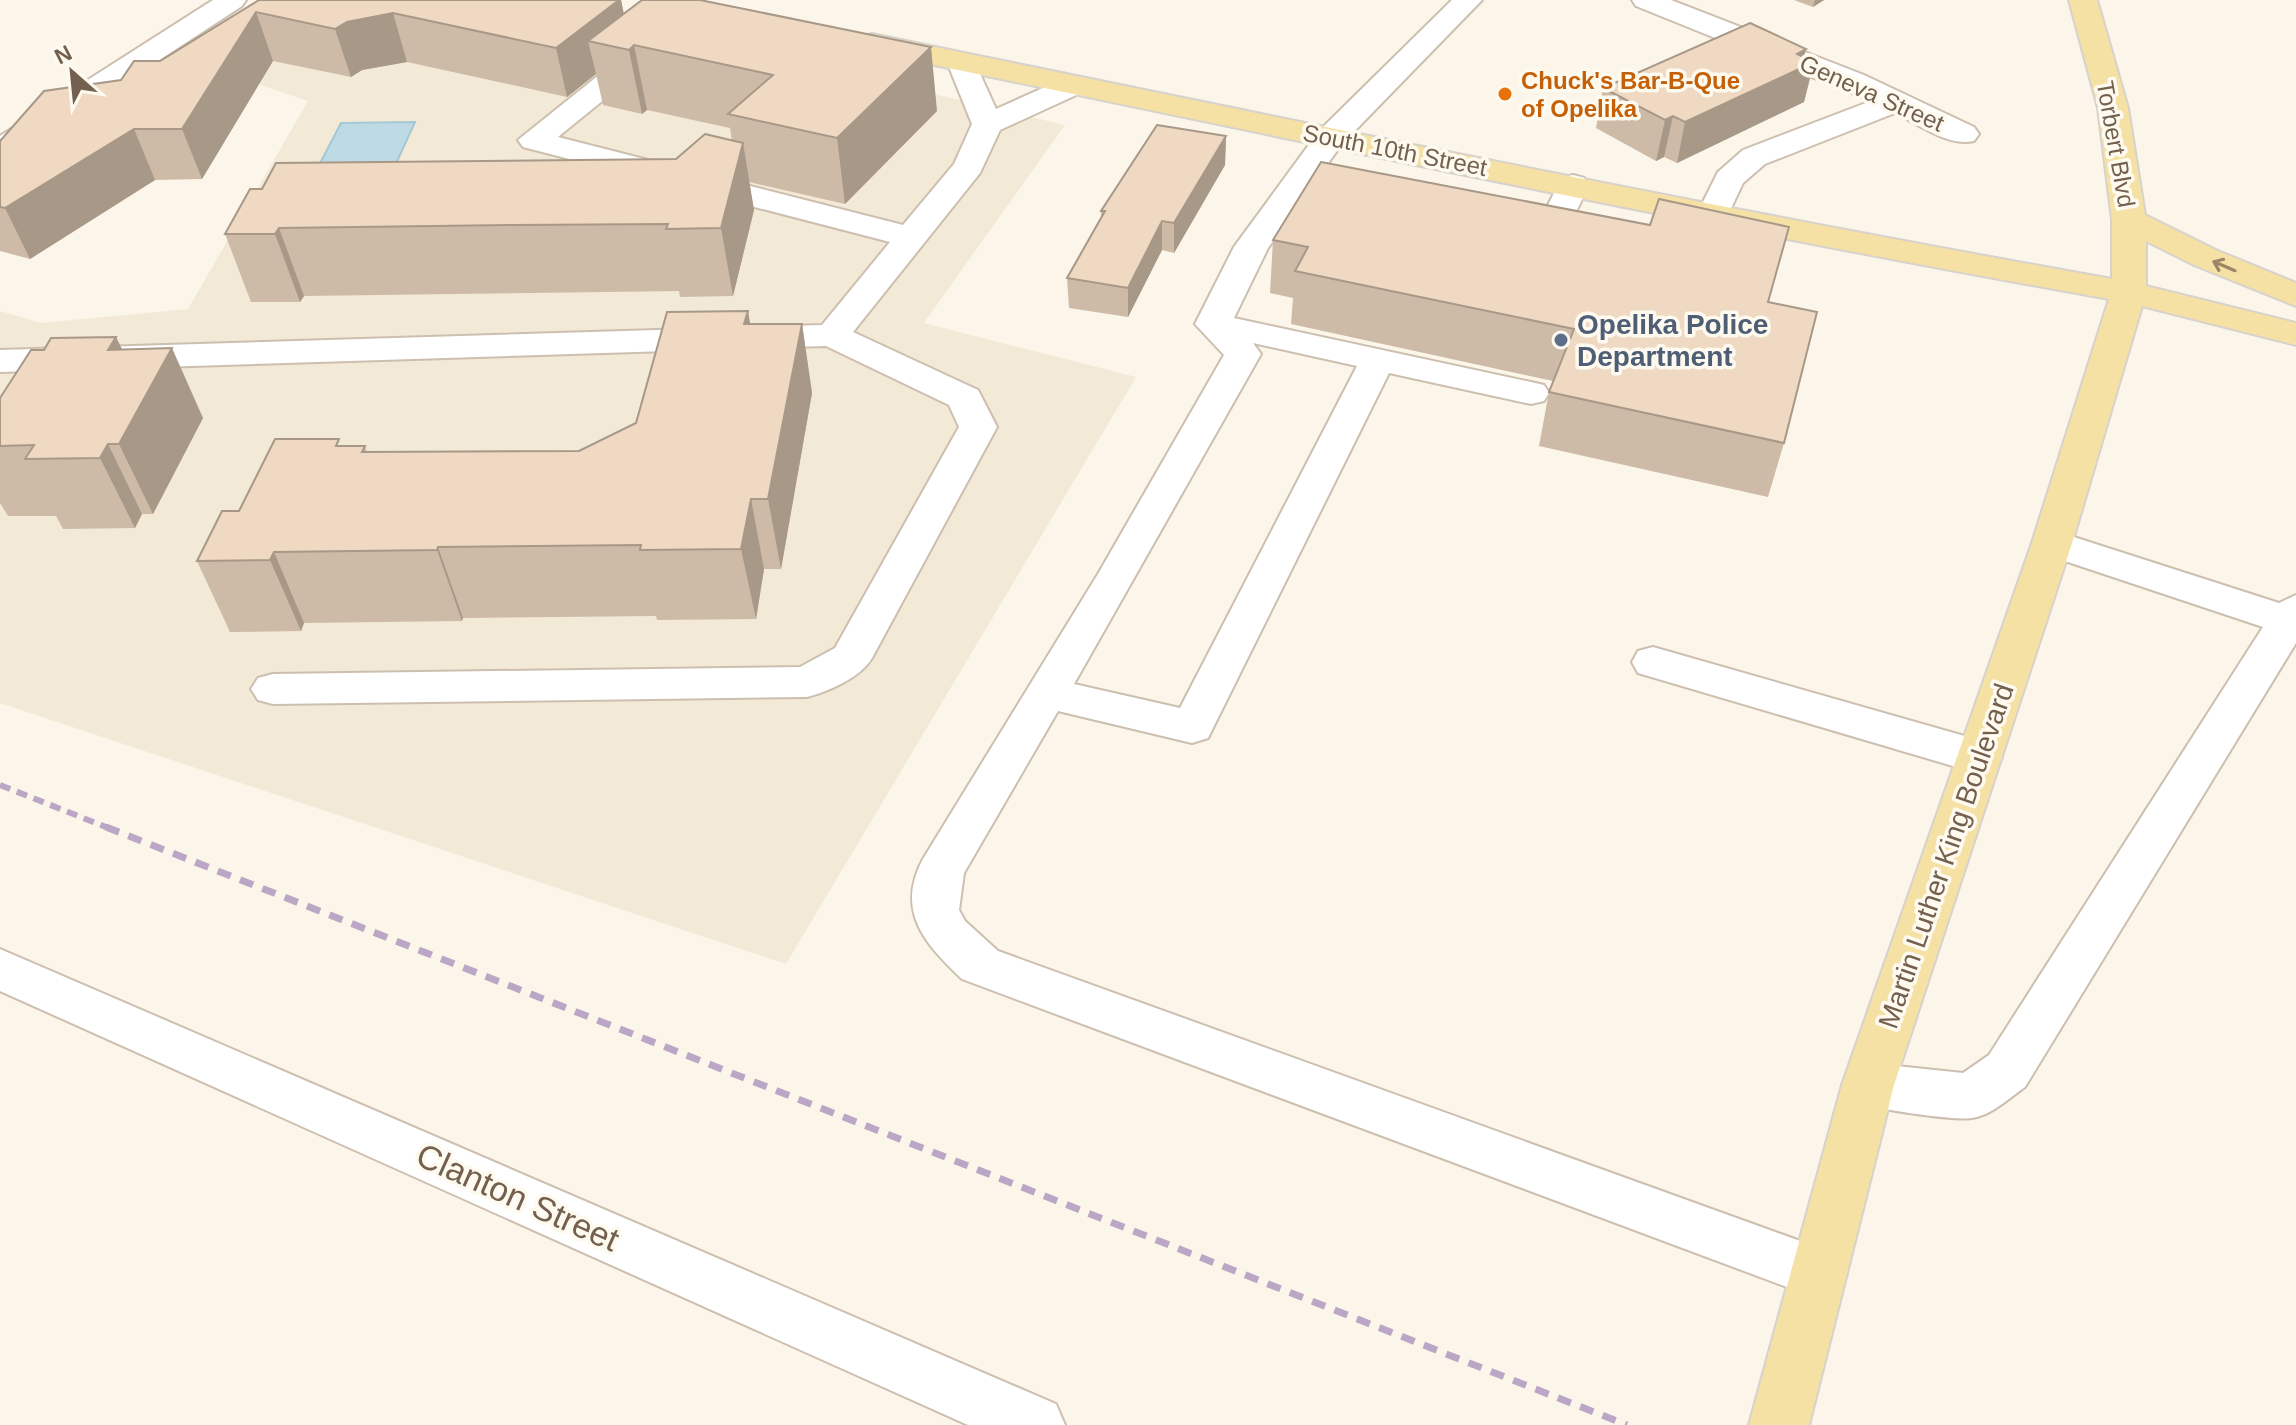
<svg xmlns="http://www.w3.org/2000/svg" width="2296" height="1425" viewBox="0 0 2296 1425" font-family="Helvetica,sans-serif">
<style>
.residential{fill:#f3e9d7}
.water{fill:#bedae4;stroke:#a5c8d5;stroke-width:2}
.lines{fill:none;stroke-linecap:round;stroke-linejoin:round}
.minor-casing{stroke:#cdbfaf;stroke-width:4}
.major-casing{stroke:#d8d2cd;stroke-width:4}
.minor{fill:#fff;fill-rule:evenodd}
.major{fill:#f6e1a5;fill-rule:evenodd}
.rail-far1{stroke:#bba7c5;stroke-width:6;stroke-dasharray:11 7;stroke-linecap:butt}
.rail{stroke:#bba7c5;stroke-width:7;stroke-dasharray:14 10;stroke-linecap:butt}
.wall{fill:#cebba7}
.shaded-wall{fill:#a79888}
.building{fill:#efd9c2;stroke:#a79888;stroke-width:2}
.oneway{stroke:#9b8768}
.food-dot{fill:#e8710a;stroke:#fefaef;stroke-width:3}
.service-dot{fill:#5c6f8a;stroke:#fefaef;stroke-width:3}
.labels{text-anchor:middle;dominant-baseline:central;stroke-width:7;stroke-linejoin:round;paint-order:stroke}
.far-food-label{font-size:24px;font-weight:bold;fill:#c56008;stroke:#fefaef;text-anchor:start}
.far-street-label{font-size:24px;fill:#74604e;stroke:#fefaef}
.service-label{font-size:28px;font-weight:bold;fill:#4e5e75;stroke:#fefaef;text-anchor:start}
.street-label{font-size:28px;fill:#74604e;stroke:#fefaef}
.near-street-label{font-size:34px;fill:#74604e;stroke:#fefaef}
</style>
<rect width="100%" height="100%" fill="#fbf6e9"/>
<path class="residential" d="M538,0L1065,125L924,323L1136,377L786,964L0,703V311L41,323L188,309L308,101L183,59Z"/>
<path class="water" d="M415,122L394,168L317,169L341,123Z"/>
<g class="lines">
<defs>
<g id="minor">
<path d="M213,0H246L242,6L11,157L0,159V136Z"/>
<path d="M1452,0H1482L1341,145L1268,248L1234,318L1531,382L1544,385L1549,393L1544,401L1531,404L1389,373L1208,738L1192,743L1058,711L964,873L959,910L965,921L998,951L1839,1255L1847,1273L1839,1291L1819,1299L962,979C925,944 895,911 923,859L1098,574L1224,355L1195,324L1234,247L1319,131ZM1253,343L1357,366L1180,708L1074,684L1261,354Z"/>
<path d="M1632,0H1671L1864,75L1974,127L1979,134L1974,141C1948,147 1918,124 1895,113L1765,164L1743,183L1726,219L1714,222L1702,219L1698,212L1718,172L1743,150L1871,101L1636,6Z"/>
<path d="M645,43L655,46L660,52L655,58L558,137L903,225L954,164L972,124L947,62L952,56L962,53L972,56L996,109L1063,79L1074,76L1085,79L1089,85L1085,91L1000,130L980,173L853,332L978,390L997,427L872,658C860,678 829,691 807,697L273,704L258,700L251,689L258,678L273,674L800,667L835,648L959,427L949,405L826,346L0,372V350L822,325L890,242L523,147L518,140L635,46Z"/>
<path d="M1573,175L1584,178L1589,185L1562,241L1550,244L1509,235L1504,228L1509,221L1521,218L1539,222L1562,178Z"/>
<path d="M2052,530L2279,603L2296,595V643L2025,1087C2009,1098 1992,1115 1972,1118C1952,1121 1870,1108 1850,1101L1842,1085L1850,1069L1868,1063L1963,1073L1989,1055L2263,627L2038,552L2032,543L2038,534Z"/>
<path d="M1653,647L1996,745L2002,757L1996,769L1980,774L1638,673L1632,662L1638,651Z"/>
<path d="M0,949L1056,1404L1065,1425H968L0,991Z"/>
</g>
<path id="major" d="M2069,0H2097L2128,108L2145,215L2218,251L2296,283V306L2194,265L2146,241V286L2296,323V345L2142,306L2072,543L1894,1085L1809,1425H1749L1842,1085L2032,543L2109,299C1695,225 1284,138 872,52L862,49L857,43L862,37L872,34C1285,119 1697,205 2112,279V220L2098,108Z"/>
</defs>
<use href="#minor" class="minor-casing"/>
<use href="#major" class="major-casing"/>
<use href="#minor" class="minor"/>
<use href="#major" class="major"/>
<path class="rail-far1" d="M0,785L111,829"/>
<path class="rail" d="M106,827L1627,1425"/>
</g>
<g class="wall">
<path d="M259,0H621L624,14L937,111L845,204L749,182L754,210L733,296L680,297L679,291L532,293L304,296L300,302H251L225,234L262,189L676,159L732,141L730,128L647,110L642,114L603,105L596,74L567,97L407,62L362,70L351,77L273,61L202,179L155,180L30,259L0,251V141L160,61Z"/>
<path d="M1794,0H1824L1813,7Z"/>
<path d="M1804,57L1814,62L1804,102L1677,163L1664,157L1656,161L1596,128L1603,88Z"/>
<path d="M1226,136L1225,165L1174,253L1162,250L1128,317L1069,308L1067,278L1101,217V211Z"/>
<path d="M1273,240L1768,303L1784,443L1768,497L1539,446L1549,392L1553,381L1291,324L1293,298L1270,293Z"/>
<path d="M750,324H802L812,393L781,569H764L756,619L657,620L656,616L463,618L462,621L304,623L301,631L230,632L197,561L239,511L342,446H365L367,452L579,451L636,423Z"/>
<path d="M116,337L122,349L203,418L153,514H142L135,528L63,529L56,516H8L0,503V398L44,350Z"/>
</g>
<g class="shaded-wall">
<path d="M619,0H621L630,46L588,41L596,74L567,97L556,48Z"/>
<path d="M1815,0H1824L1813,7Z"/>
<path d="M256,12L273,61L202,179L182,129Z"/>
<path d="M393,13L407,62L362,70L351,77L335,29L347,22Z"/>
<path d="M634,45L647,110L642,114L629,50Z"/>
<path d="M931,47L937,111L845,204L837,138Z"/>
<path d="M1806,49L1802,67L1814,62L1804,102L1677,163L1685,122L1797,54Z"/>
<path d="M1673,116L1664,157L1656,161L1665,120Z"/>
<path d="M134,129L155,180L30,259L5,208Z"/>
<path d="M1226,136L1225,165L1174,253V223Z"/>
<path d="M743,143L754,210L733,296L721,228Z"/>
<path d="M1162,221V250L1128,317V288Z"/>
<path d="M279,228L304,296L300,302L275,234Z"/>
<path d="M748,311L760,380L744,324Z"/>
<path d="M802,324L812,393L781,569L768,499Z"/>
<path d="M116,337L145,398L172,348L203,418L153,514L119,444L108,350Z"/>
<path d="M108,444L142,514L135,528L100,458Z"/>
<path d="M751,499L764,569L756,619L741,549Z"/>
<path d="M438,547L463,618L462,621L437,550Z"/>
<path d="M274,552L304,623L301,631L270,560Z"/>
</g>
<g class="building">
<path d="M259,0H619L556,48L393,13L347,22L335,29L256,12L182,129H134L5,208L0,207V141L44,91L121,80L134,61H160Z"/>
<path d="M642,0H700L931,47L837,138L728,114L773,75L634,45L629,50L588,41Z"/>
<path d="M1750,23L1806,49L1797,54L1814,62L1685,122L1673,116L1665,120L1603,88Z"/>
<path d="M1157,125L1226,136L1174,223L1162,221L1128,288L1067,278L1105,211H1101Z"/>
<path d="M705,134L743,143L721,228L666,229L668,224L514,225L279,228L275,234H225L250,189H262L276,163L676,159Z"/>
<path d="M1321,162L1650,225L1659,199L1789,227L1768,302L1817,312L1784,443L1549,392L1574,329L1295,271L1308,247L1273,240Z"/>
<path d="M748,311L744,324H802L768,499H751L741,549L640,550L641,545L438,547L437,550L274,552L270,560L197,561L222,511H239L275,439H339L336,446H365L362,452L579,451L636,423L667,312Z"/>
<path d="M116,337L108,350L172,348L119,444H108L100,458L25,459L34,445L0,446V398L31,350H44L51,338Z"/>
</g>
<defs><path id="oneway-shaft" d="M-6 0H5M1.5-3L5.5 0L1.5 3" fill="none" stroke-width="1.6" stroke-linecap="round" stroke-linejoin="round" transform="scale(2)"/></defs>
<use class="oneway" href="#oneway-shaft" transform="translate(2224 266) rotate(-157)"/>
<circle class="food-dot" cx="1505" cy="94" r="8"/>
<circle class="service-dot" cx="1561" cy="340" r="8"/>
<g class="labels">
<g class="far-food-label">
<text x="1521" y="80">Chuck's Bar-B-Que<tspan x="1521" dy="28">of Opelika</tspan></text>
</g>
<g class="far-street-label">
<text transform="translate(1872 93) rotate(24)">Geneva Street</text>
<text transform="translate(2116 144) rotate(80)">Torbert Blvd</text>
<text transform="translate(1395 150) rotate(11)">South 10th Street</text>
</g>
<g class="service-label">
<text x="1577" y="324">Opelika Police<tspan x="1577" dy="32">Department</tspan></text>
</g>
<g class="street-label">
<text transform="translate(1946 856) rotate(-71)">Martin Luther King Boulevard</text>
</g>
<g class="near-street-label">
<text transform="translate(518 1197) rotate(24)">Clanton Street</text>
</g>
</g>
<g transform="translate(72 72) rotate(333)" stroke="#fefaef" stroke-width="6" paint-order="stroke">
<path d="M0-6L14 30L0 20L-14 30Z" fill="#74604e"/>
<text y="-12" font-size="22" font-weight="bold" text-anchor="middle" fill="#74604e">N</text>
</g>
</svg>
